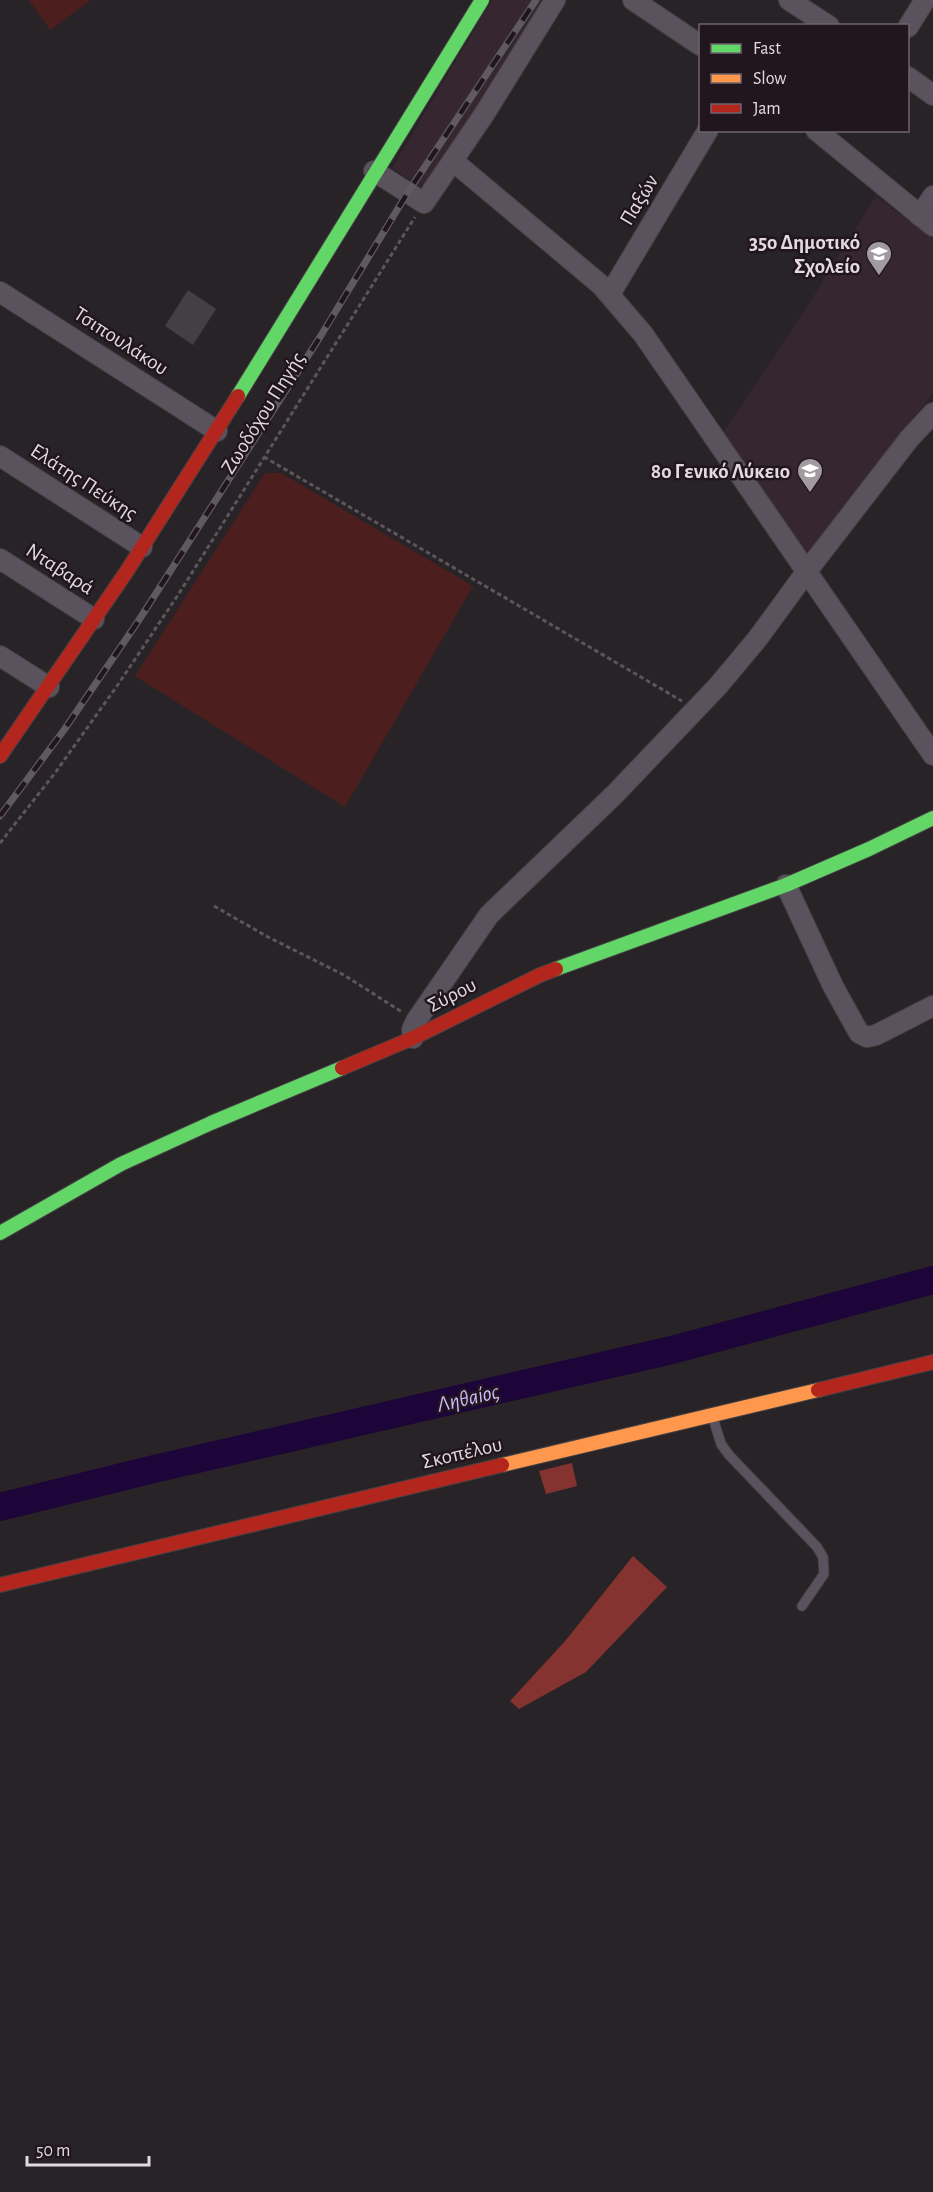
<svg xmlns="http://www.w3.org/2000/svg" width="933" height="2192" viewBox="0 0 933 2192" font-family="'Alegreya Sans',sans-serif">
<style>
.built{fill:#362630}
.green{fill:#4c1f1e}
.forest{fill:#853331}
.lines{fill:none;stroke-linecap:round;stroke-linejoin:round}
.river{stroke:#1d0439;stroke-width:28}
.building{fill:#443f42}
.lane-casing{stroke:#454144;stroke-width:11}
.street-casing{stroke:#454144;stroke-width:22}
.fast-casing{stroke:#454144;stroke-width:16}
.slow-casing{stroke:#454144;stroke-width:16}
.jam-casing{stroke:#454144;stroke-width:16}
.path{stroke:#5c565c;stroke-width:3;stroke-dasharray:4.5 3;stroke-linecap:butt}
.lane{stroke:#5a525c;stroke-width:9}
.street{stroke:#5a525c;stroke-width:20}
.fast{stroke:#63d668;stroke-width:14}
.slow{stroke:#ff974d;stroke-width:14}
.jam{stroke:#b3261e;stroke-width:14}
.rail-casing{stroke:#5f5a60;stroke-width:7}
.rail{stroke:#21161d;stroke-width:4.5;stroke-dasharray:14;stroke-linecap:butt}
.labels{text-anchor:middle;dominant-baseline:central;stroke-width:5;stroke-linejoin:round;paint-order:stroke}
.street-label{font-size:21px;fill:#e2dadf;stroke:#21161d}
.poi-label{font-size:21px;font-weight:bold;fill:#e2dadf;stroke:#21161d;text-anchor:end}
.water-label{font-size:22px;font-style:italic;fill:#cfbbfe;stroke:#21161d}
</style>
<rect width="100%" height="100%" fill="#282326"/>
<g class="built">
<path d="M492,0H551L426,184L418,185L392,168Z"/>
<path d="M876,196L933,239V393L807,554L723,433L801,316Z"/>
</g>
<g class="green">
<path d="M29,0H91L50,30Z"/>
<path d="M265,473H281L473,586L345,807L135,676Z"/>
</g>
<g class="forest">
<path d="M572,1463L577,1486L546,1494L539,1471Z"/>
<path d="M633,1556L667,1587L586,1672L519,1709L510,1701L566,1640Z"/>
</g>
<g class="lines">
<path class="river" d="M0,1507L154,1469L672,1350L933,1280"/>
</g>
<path class="building" d="M188,290L216,309L193,345L165,326Z"/>
<g class="lines">
<defs>
<path id="lane" d="M713,1418L721,1444L729,1455L817,1547L823,1557L824,1574L802,1606"/>
<g id="street">
<path d="M633,0L700,45"/>
<path d="M789,0L829,26"/>
<path d="M908,27L925,0"/>
<path d="M908,77L933,95"/>
<path d="M816,130L933,226"/>
<path d="M453,161L601,285L643,334L933,755"/>
<path d="M374,171L424,203L485,113L555,0"/>
<path d="M920,216L933,196"/>
<path d="M0,292L217,431"/>
<path d="M610,294L708,130"/>
<path d="M0,456L142,547"/>
<path d="M0,559L94,619"/>
<path d="M0,656L49,687"/>
<path d="M786,885L833,986L859,1033L867,1037L876,1035L933,1006"/>
<path d="M413,1038L412,1030L416,1021L489,915L615,794L718,686L758,638L807,571L909,439L933,413"/>
</g>
<g id="fast">
<path d="M238,396L482,0"/>
<path d="M556,969L786,885L869,849L933,818"/>
<path d="M0,1233L121,1164L211,1123L342,1068"/>
</g>
<path id="slow" d="M502,1465L818,1390"/>
<g id="jam">
<path d="M0,756L127,571L238,396"/>
<path d="M342,1068L413,1038L540,975L556,969"/>
<path d="M818,1390L933,1362"/>
<path d="M0,1585L502,1465"/>
</g>
</defs>
<use href="#lane" class="lane-casing"/>
<use href="#street" class="street-casing"/>
<use href="#fast" class="fast-casing"/>
<use href="#slow" class="slow-casing"/>
<use href="#jam" class="jam-casing"/>
<g class="path">
<path d="M264,457L682,701"/>
<path d="M0,843L55,773L117,686L178,595L415,217"/>
<path d="M214,906L268,937L344,975L402,1012"/>
</g>
<use href="#lane" class="lane"/>
<use href="#street" class="street"/>
<use href="#fast" class="fast"/>
<use href="#slow" class="slow"/>
<use href="#jam" class="jam"/>
<defs>
<path id="rail" d="M0,816L64,730L139,620L320,337L408,192L536,0"/>
</defs>
<use href="#rail" class="rail-casing"/>
<use href="#rail" class="rail"/>
</g>
<defs>
<symbol id="school-pin" viewBox="-11 -11 22 30"><path d="M0 17L-7.5 6A9.5 9.5 0 1 1 7.5 6Z" fill="#a19a9e" stroke="#21161d"/><path d="M0-5L7-2L0 1L-7-2ZM-4 1L0 2.5L4 1V4Q0 6-4 4Z" fill="#fff"/></symbol>
</defs>
<g fill-rule="evenodd">
<use href="#school-pin" x="864" y="239" width="30" height="40"/>
<use href="#school-pin" x="795" y="456" width="30" height="40"/>
</g>
<g class="labels">
<g class="street-label">
<text transform="translate(639 200) rotate(-59)">Παξών</text>
<text transform="translate(121 341) rotate(33)">Τσιπουλάκου</text>
<text transform="translate(263 413) rotate(-58)">Ζωοδόχου Πηγής</text>
<text transform="translate(84 482) rotate(33)">Ελάτης Πεύκης</text>
<text transform="translate(60 569) rotate(33)">Νταβαρά</text>
<text transform="translate(452 995) rotate(-27)">Σύρου</text>
<text transform="translate(462 1453) rotate(-13)">Σκοπέλου</text>
</g>
<g class="poi-label">
<text x="860" y="242">35ο Δημοτικό<tspan x="860" dy="24">Σχολείο</tspan></text>
<text x="790" y="471">8ο Γενικό Λύκειο</text>
</g>
<g class="water-label">
<text transform="translate(468 1398) rotate(-13)">Ληθαίος</text>
</g>
</g>
<rect x="699" y="24" width="210" height="108" fill="#21161d" stroke="#6e646b" stroke-width="1.5"/>
<rect x="711" y="44" width="30" height="9" fill="#63d668" stroke="#6e646b" stroke-width="1.5"/>
<text x="753" y="54" font-size="18" fill="#e2dadf">Fast</text>
<rect x="711" y="74" width="30" height="9" fill="#ff974d" stroke="#6e646b" stroke-width="1.5"/>
<text x="753" y="84" font-size="18" fill="#e2dadf">Slow</text>
<rect x="711" y="104" width="30" height="9" fill="#b3261e" stroke="#6e646b" stroke-width="1.5"/>
<text x="753" y="114" font-size="18" fill="#e2dadf">Jam</text>
<path d="M27 2156v9h122v-9" fill="none" stroke="#e2dadf" stroke-width="3"/>
<text x="36" y="2156" font-size="18" fill="#e2dadf" stroke="#21161d" stroke-width="4.5" paint-order="stroke">50 m</text>
</svg>
